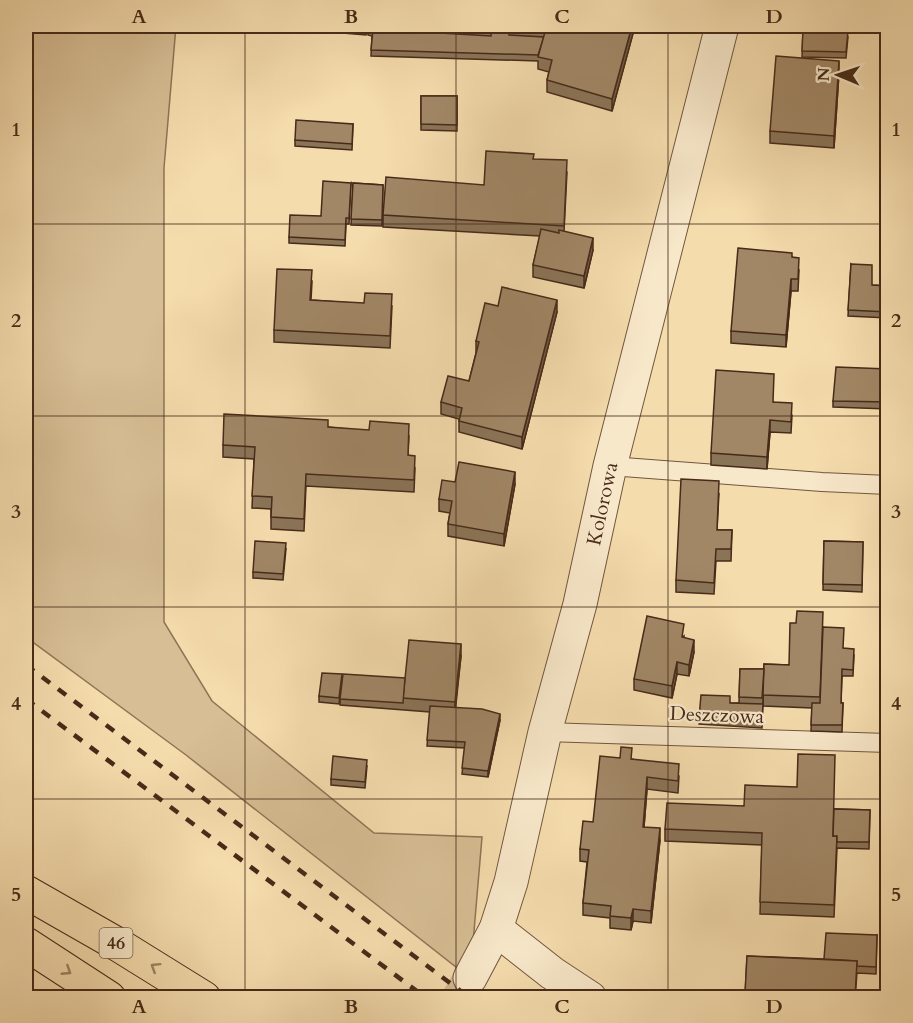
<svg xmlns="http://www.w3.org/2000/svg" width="913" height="1023" viewBox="0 0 913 1023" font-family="Cardo,serif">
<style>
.green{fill:#d7be94;stroke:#8f7456;stroke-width:1.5}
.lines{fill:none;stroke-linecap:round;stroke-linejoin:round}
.tertiary-tunnel{stroke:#d2b88f;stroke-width:33;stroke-dasharray:33 16;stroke-linecap:butt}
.service-casing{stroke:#72563e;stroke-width:20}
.minor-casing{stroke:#72563e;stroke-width:35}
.tertiary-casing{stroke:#72563e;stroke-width:35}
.primary-casing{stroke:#472a19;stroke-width:35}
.service{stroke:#f8e8ca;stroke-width:18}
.minor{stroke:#f8e8ca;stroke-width:33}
.tertiary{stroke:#f8e8ca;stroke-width:33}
.primary{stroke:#f5dcad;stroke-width:33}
.rail{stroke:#472a19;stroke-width:4.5;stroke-dasharray:10 10;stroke-linecap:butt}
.wall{fill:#8a7458;stroke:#472a19;stroke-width:1.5}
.shaded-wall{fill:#715e47;stroke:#472a19;stroke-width:1.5}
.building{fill:#a18766;stroke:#472a19;stroke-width:1.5}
.oneway{stroke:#9e8363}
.grid{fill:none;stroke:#472a19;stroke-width:1.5;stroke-opacity:0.55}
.labels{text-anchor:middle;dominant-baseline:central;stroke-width:4.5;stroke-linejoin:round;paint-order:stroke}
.shield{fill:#f8e8ca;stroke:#7c634e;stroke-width:1.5}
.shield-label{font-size:18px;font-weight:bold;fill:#472a19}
.street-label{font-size:20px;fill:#472a19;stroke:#f8e8ca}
.neatline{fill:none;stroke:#472a19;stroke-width:2}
.grid-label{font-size:20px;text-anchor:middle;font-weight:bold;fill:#472a19}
</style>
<rect width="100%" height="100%" fill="#f5dcad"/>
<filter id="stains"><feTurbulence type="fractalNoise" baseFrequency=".00333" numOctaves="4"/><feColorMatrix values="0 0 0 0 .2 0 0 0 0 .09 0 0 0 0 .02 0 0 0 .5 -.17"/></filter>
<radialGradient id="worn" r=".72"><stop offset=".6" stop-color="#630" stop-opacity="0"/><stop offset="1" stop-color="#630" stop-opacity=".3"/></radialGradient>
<path class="green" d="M26,26H176L164,168V622L212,701L374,833L482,837L470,978L186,755L26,637Z"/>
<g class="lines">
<path class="tertiary-tunnel" d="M458,998L470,978"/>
<defs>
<g id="service">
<path d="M610,466L822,482L888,485"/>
<path d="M545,732L888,743"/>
</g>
<path id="minor" d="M496,929L552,973L590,998"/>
<g id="tertiary">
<path id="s1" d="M470,978L496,929L511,882L545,732L580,604L610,466L722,26"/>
</g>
<g id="primary">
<path d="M26,892L117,944L204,998"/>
<path d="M26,944L109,998"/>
</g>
</defs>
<use href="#service" class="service-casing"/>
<use href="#minor" class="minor-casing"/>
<use href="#tertiary" class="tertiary-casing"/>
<use href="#primary" class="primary-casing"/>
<use href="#service" class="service"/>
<use href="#minor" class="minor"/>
<use href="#tertiary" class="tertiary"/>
<use href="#primary" class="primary"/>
<g class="rail">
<path d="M26,665L470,998"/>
<path d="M26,699L426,998"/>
</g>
</g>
<g class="wall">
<path d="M331,26H635L612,111L547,92V80L549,72L538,69V61L371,56L372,36L368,35V30L366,35L331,32Z"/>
<path d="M803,30L848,37L846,58L802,57Z"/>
<path d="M839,73L834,148L770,143V131Z"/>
<path d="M421,96H457V131L421,130Z"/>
<path d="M353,124L352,150L295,146V140Z"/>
<path d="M533,159L567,172L564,232L593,250L584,288L533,277V265L540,236L383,227V215L484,185Z"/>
<path d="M351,183L349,224H346L345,246L289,243V237L321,216Z"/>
<path d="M353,183L383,185L382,226L351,225Z"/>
<path d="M792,257L799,270L798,291H791L786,347L731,343V331Z"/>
<path d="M851,264L872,285L888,286V318L848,316Z"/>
<path d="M312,282L311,300L392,306L390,348L274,342V330Z"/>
<path d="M498,306L557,312L522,449L459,432V419L441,414V402L469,381L476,353V341Z"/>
<path d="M888,369V409L833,407V401Z"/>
<path d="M774,402L792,415L791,433L770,432L767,469L711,465V453Z"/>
<path d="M328,427L409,436L408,455L415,468L414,492L306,486L304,531L271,529V509L252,508L254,459L223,457V445Z"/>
<path d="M455,482L515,484L504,546L448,536V524L450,513L439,511V499Z"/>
<path d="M719,493L717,530H732L731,561H716L714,594L676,592V580Z"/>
<path d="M824,541L863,542L862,592L823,590Z"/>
<path d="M286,549L283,580L253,578V572Z"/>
<path d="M823,627L843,648L854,655L853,676H842L841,703H843L842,732L811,731L812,708L763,706L764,664L789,665Z"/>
<path d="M684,636V638L694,652L689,676L677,674L672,698L634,690V679Z"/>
<path d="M461,656L455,708L500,720L488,777L462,774L465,748L427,746L430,712L340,705V699L405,678Z"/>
<path d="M740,669H764L762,728L699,724V718L730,703H739Z"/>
<path d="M342,681L339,704L319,702V696Z"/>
<path d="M632,759L679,776L678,793L647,789L644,827L660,840L651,923L633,921L631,930L610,928V918L583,915V903L587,862L580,861V849L593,822Z"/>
<path d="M367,766L365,788L331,785V779Z"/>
<path d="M744,806L870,810L869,849L837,848L834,917L760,914L762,845L665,841V829Z"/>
<path d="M877,935L876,974L857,973L855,998H745L747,956L824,959Z"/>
</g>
<g class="shaded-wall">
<path d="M632,26H635L612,111V99Z"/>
<path d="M839,61V73L834,148V136Z"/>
<path d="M593,238V250L584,288V276Z"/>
<path d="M791,279V291L786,347V335Z"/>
<path d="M557,300V312L522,449V437Z"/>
<path d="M770,420V432L767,469V457Z"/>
<path d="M515,472V484L504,546V534Z"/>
<path d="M694,640V652L689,676V665Z"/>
<path d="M461,644V656L455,714V702Z"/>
<path d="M677,662V674L672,698V686Z"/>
<path d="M500,714V720L488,777V771Z"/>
<path d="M647,777V789L643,839V827Z"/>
<path d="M660,828V840L651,923V911Z"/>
<path d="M633,909V921L631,930V918Z"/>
</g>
<g class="building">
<path d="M331,26H367L366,29Z"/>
<path d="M368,26H423V32L491,36V26H509V35L544,37L538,55L371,50L373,29H368Z"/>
<path d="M423,26H491V30Z"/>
<path d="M509,26H632L612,99L547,80L552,60L538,57L545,32L509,30Z"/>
<path d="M803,30L848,31L846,52L802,51Z"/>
<path d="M776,56L839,61L834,136L770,131Z"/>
<path d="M421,96H457V125L421,124Z"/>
<path d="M296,120L353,124L352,144L295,140Z"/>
<path d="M486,151L534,154L533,159L567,160L564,226L383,215L386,177L484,185Z"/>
<path d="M323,181L351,183L349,218H346L345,240L289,237L290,215L321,216Z"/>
<path d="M353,183L383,185L382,220L351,219Z"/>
<path d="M541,229L559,233V230L593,238L584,276L533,265Z"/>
<path d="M738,248L792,253V257L799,258L798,279H791L786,335L731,331Z"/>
<path d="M851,264L872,265V285L888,286V312L848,310Z"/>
<path d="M277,269L312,270L310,300L364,303L365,293L392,294L390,336L274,330Z"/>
<path d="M502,287L557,300L522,437L459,421L462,408L441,402L448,376L469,381L479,342L476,341L485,303L498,306Z"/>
<path d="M836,367L888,369V402L833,401Z"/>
<path d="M716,370L774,374L773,402L792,403L791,422L770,420L767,457L711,453Z"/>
<path d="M224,414L328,420V427L369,430L370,421L409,424L408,455L415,456L414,480L306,474L304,519L271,517L272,497L252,496L255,447L223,445Z"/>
<path d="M459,462L515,472L504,534L448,524L452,501L439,499L442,480L455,482Z"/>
<path d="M681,479L719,481L717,530H732L731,549H716L714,583L676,580Z"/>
<path d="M255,541L286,543L283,574L253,572Z"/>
<path d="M824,541L863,542L862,585L823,584Z"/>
<path d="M797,611L823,612L820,697L763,695L764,664L789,665L790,623H796Z"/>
<path d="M647,616L684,624L682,637L694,640L689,665L677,662L672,686L634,679Z"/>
<path d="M823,627L844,628L843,648L854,649L853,670L842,669L841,703H843L842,725H811L812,703H820Z"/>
<path d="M409,640L461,644L455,702L403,698Z"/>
<path d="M740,669H764L762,698L739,697Z"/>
<path d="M322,673L342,674L339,698L319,696Z"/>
<path d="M343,674L405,678L403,703L340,699Z"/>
<path d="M701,695L730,696V703L763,704L762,721L699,718Z"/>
<path d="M430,706L482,709L500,714L488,771L462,768L465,742L427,740Z"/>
<path d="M621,747L632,748L631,759L679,764L678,781L647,777L643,827L660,828L651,911L633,909L631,918L610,916L611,906L583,903L589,850L580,849L583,821L593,822L600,756L620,758Z"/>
<path d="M798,754L835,755L833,836H837L834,905L760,902L762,833L665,829L667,803L744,806L745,785L797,787Z"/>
<path d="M333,756L367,760L365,782L331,779Z"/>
<path d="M834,809L870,810L869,842H837V836H833Z"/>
<path d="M826,933L877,935L876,967L857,966V961L824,959Z"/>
<path d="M747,956L857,961L855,998L745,993Z"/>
</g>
<defs><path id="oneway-chevron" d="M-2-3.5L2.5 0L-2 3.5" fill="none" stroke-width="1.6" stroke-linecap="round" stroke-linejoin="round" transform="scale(1.5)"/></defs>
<g class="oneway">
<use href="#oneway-chevron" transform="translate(155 967) rotate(-148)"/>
<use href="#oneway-chevron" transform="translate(67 971) rotate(33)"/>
</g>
<path class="grid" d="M245,26V998M456,26V998M668,26V998M26,224H888M26,416H888M26,607H888M26,799H888"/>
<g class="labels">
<rect class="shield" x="99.5" y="928" width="33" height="30" rx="4.5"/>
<g class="shield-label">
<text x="116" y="943">46</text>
</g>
<g class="street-label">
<text stroke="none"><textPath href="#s1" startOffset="494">Kolorowa</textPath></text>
<text transform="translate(717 715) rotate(2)">Deszczowa</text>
</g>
</g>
<rect width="913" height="1023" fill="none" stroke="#f5dcad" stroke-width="66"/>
<g transform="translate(838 75) rotate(272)" stroke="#f8e8ca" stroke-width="4.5" paint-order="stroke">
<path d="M0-4.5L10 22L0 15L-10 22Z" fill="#472a19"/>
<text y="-9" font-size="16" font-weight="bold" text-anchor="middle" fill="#472a19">N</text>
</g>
<rect x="33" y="33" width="847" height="957" class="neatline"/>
<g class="grid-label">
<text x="139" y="23">A</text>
<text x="351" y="23">B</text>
<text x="562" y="23">C</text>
<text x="774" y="23">D</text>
<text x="16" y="136">1</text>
<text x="896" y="136">1</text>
<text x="16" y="327">2</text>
<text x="896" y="327">2</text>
<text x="16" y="518">3</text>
<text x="896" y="518">3</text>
<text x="16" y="710">4</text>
<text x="896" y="710">4</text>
<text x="16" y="901">5</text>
<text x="896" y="901">5</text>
<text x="139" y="1013">A</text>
<text x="351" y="1013">B</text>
<text x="562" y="1013">C</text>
<text x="774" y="1013">D</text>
</g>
<rect width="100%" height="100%" filter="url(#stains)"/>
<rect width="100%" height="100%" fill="url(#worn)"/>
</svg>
